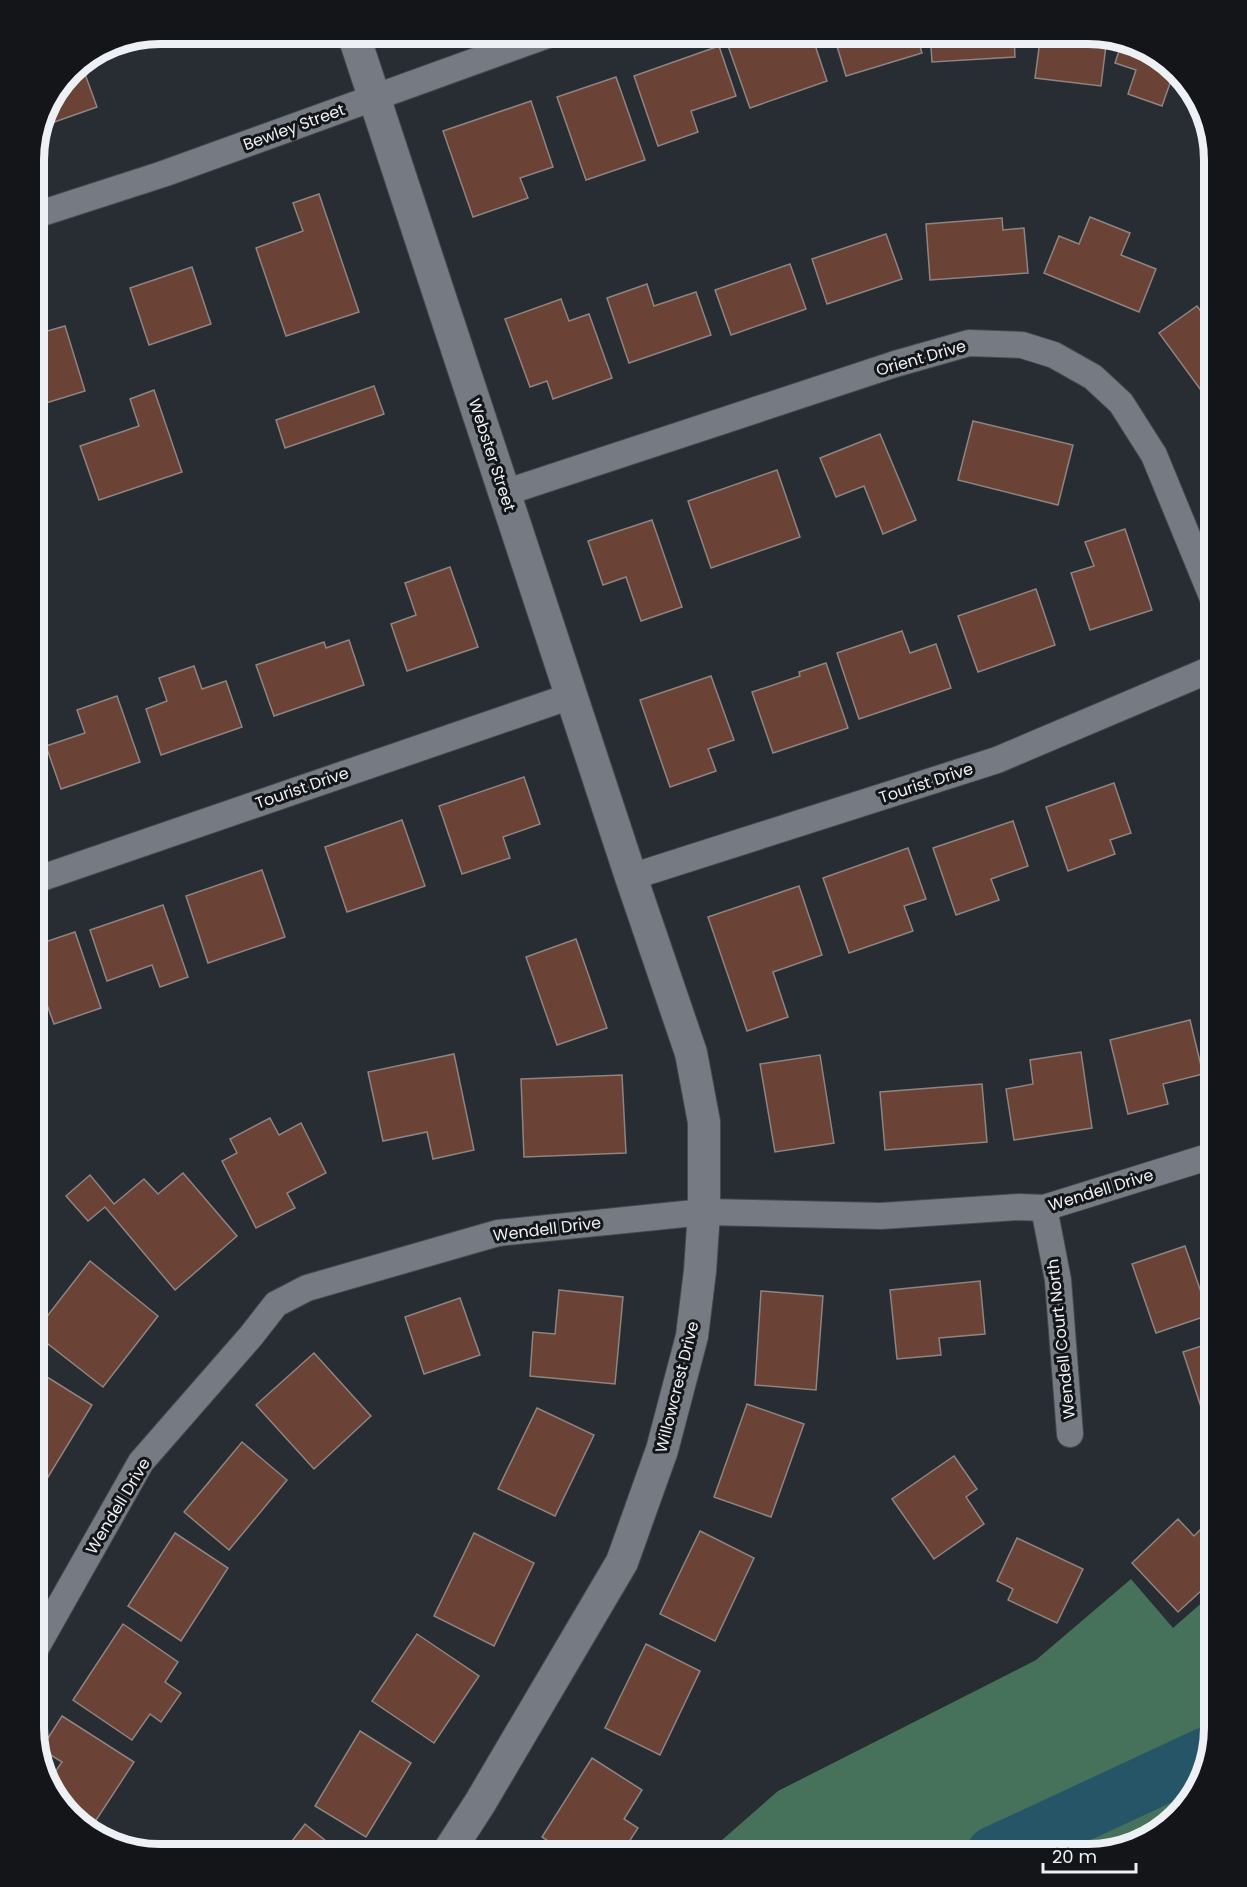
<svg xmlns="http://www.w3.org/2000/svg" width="1247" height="1887" viewBox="0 0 1247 1887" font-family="Poppins,sans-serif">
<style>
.forest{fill:#46715b}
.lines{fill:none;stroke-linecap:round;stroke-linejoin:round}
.river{stroke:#265567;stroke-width:56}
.building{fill:#6a4336;stroke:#8e8481;stroke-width:1.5}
.minor-casing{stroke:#464a4f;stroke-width:28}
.tertiary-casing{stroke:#464a4f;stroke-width:34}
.minor{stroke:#767b83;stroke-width:26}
.tertiary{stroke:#767b83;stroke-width:32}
.labels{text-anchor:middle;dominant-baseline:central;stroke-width:6;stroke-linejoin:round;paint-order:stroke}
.street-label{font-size:16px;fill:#edf0f4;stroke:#131518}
.rim{fill:none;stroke:#edf0f4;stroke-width:8}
</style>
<rect width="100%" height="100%" fill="#282c33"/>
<path class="forest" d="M1131,1579L1173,1628L1214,1592V1728L1197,1791L1150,1837L1088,1854H706L778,1791L1036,1660Z"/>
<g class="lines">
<path class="river" d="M994,1854L1207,1755"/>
</g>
<g class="building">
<path d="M756,33H811L827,81L750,108L727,43Z"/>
<path d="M833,33H916L922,53L846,76Z"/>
<path d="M930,33H1014L1015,57L932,62Z"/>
<path d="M1041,33H1095L1107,37L1101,86L1035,78Z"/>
<path d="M1122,42L1157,54L1174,72L1162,106L1128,94L1136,70L1115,63Z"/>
<path d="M719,46L736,96L691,111L698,132L658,146L634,76Z"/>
<path d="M81,63L97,107L40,127L43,111L70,70Z"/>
<path d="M616,77L645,160L586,180L557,97Z"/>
<path d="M531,101L553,167L520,178L528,198L473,217L443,131Z"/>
<path d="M319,194L359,312L286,336L256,248L303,231L293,203Z"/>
<path d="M1090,217L1130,233L1121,255L1156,269L1139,312L1044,273L1059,236L1079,244Z"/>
<path d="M1002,218L1003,230L1024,228L1028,273L930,280L926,224Z"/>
<path d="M886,234L902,279L827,304L812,259Z"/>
<path d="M790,264L806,309L731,335L715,290Z"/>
<path d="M192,267L211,324L149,345L130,288Z"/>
<path d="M647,284L654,306L696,292L711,335L629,363L607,298Z"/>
<path d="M561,299L569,321L589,314L612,378L553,399L547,381L530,387L505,319Z"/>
<path d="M1197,306L1214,329V408L1159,333Z"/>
<path d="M65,326L85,391L33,407V335Z"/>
<path d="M374,386L384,414L285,448L276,420Z"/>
<path d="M154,390L182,472L99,500L80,446L139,426L130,399Z"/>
<path d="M973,421L1073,445L1058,505L958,480Z"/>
<path d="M880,434L916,520L883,534L864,486L836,497L820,458Z"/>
<path d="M777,470L800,537L711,568L688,501Z"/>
<path d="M652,520L682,607L641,621L626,577L603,585L588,541Z"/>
<path d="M1125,529L1152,610L1090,630L1071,573L1094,566L1085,542Z"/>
<path d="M450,567L478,647L407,671L391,624L416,615L405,583Z"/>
<path d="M1036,589L1055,645L978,672L958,616Z"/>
<path d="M902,631L910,653L936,644L951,688L859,719L837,653Z"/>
<path d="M349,640L364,685L274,716L256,665L324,642L326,648Z"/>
<path d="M826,663L848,728L773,753L752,692L800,676L799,672Z"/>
<path d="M194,666L202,689L226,681L242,727L161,755L146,709L167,701L159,678Z"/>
<path d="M711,676L734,740L708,749L716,771L670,787L640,700Z"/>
<path d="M117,696L140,762L61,789L46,746L85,733L77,710Z"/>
<path d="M33,763L47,802L33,806Z"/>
<path d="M524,777L540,824L503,837L510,858L462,874L439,806Z"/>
<path d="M1114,783L1131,833L1110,840L1115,854L1068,871L1046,807Z"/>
<path d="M402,820L425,886L347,912L325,847Z"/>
<path d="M1013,821L1028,866L991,879L999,900L956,915L933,848Z"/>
<path d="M908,848L926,899L904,906L913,931L849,953L823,878Z"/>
<path d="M262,870L285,937L208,963L186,896Z"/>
<path d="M799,886L822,955L773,972L788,1017L747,1031L708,917Z"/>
<path d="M163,905L188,977L160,987L152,965L107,981L90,930Z"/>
<path d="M75,932L101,1008L54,1024L46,1002L33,1006V946Z"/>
<path d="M576,939L607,1028L557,1045L526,957Z"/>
<path d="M1190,1020L1203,1074L1163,1084L1168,1104L1128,1114L1110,1040Z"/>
<path d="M1081,1052L1092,1128L1014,1140L1006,1089L1033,1084L1030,1060Z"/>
<path d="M454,1054L474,1150L433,1159L427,1132L383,1141L368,1072Z"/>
<path d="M820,1055L834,1143L775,1152L760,1064Z"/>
<path d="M622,1075L626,1153L524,1157L521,1079Z"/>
<path d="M982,1084L987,1142L885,1150L880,1092Z"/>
<path d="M270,1118L279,1135L301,1123L326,1173L287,1193L295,1208L256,1228L222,1161L237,1153L230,1139Z"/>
<path d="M183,1173L237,1236L175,1290L105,1207L88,1221L66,1196L90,1175L114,1204L144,1179L158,1194Z"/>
<path d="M1185,1246L1209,1315L1156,1333L1132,1264Z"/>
<path d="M90,1261L158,1316L103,1387L34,1333Z"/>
<path d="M980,1281L985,1334L939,1338L941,1355L897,1359L890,1290Z"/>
<path d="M559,1290L623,1297L615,1384L530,1376L533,1332L555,1334Z"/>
<path d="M761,1291L823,1296L816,1390L755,1385Z"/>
<path d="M460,1298L480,1355L424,1374L405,1317Z"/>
<path d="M1214,1342V1447L1183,1352Z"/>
<path d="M314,1353L371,1416L314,1469L256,1405Z"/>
<path d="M39,1372L92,1405L45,1482L33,1475V1383Z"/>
<path d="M747,1404L804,1424L771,1517L714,1497Z"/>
<path d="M537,1408L594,1435L555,1516L498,1489Z"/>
<path d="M242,1442L287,1480L229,1550L184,1512Z"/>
<path d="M954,1456L977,1489L966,1497L984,1524L934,1559L892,1499Z"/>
<path d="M1178,1519L1194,1536L1206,1524L1214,1533V1579L1178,1612L1132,1563Z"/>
<path d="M700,1531L754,1558L715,1641L660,1614Z"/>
<path d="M175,1533L228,1568L181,1641L128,1606Z"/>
<path d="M474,1533L534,1563L494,1646L434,1616Z"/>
<path d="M1017,1538L1083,1569L1057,1623L1008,1600L1013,1589L997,1581Z"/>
<path d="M123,1624L178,1662L165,1682L181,1693L161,1722L150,1714L132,1740L73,1700Z"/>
<path d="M417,1634L479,1676L434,1743L372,1701Z"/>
<path d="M646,1644L700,1671L660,1755L605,1728Z"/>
<path d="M62,1716L134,1762L89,1831L50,1790L44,1769L53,1775L62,1762L41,1749Z"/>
<path d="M360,1731L411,1763L366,1837L315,1806Z"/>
<path d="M592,1758L642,1790L624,1819L638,1828L621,1854H611L602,1848L598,1854H568L542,1837Z"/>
<path d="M305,1824L342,1854H282Z"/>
</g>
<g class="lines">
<defs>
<g id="minor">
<path d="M33,216L163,174L553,33"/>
<path d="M504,493L895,364L969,343L1022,345L1054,355L1093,377L1121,403L1154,455L1214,601"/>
<path d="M631,877L997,760L1214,668"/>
<path d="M33,881L571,696"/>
<path d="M1044,1208L1058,1280L1070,1434"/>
<path d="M33,1653L141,1462L251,1336L276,1304L307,1288L498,1233L704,1212L881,1216L1019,1207L1044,1208L1211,1156"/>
</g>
<path id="tertiary" d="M353,33L631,877L691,1053L704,1122V1212L700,1271L692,1336L662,1450L622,1562L480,1803L447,1854"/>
</defs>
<use href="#minor" class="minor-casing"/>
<use href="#tertiary" class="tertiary-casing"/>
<use href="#minor" class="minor"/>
<use href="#tertiary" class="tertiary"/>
</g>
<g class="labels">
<g class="street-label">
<text transform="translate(294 127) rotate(-20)">Bewley Street</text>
<text transform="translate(921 358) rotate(-16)">Orient Drive</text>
<text transform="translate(492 455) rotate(72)">Webster Street</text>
<text transform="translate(926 783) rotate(-18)">Tourist Drive</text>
<text transform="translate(302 788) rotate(-19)">Tourist Drive</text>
<text transform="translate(1101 1190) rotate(-17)">Wendell Drive</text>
<text transform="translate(547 1229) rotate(-7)">Wendell Drive</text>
<text transform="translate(1061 1339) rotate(-96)">Wendell Court North</text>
<text transform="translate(677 1387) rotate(-76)">Willowcrest Drive</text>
<text transform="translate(118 1506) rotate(-59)">Wendell Drive</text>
</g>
</g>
<path d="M0 0H1247V1887H0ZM160 44H1088A116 116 0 0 1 1204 160V1728A116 116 0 0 1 1088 1844H160A116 116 0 0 1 44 1728V160A116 116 0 0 1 160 44Z" fill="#131518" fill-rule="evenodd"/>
<path class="rim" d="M160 44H1088A116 116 0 0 1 1204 160V1728A116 116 0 0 1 1088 1844H160A116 116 0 0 1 44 1728V160A116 116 0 0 1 160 44Z"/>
<path d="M1043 1863v9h93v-9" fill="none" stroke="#edf0f4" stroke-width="3"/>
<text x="1052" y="1863" font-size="18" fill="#edf0f4" stroke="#131518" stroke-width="4.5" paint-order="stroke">20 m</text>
</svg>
